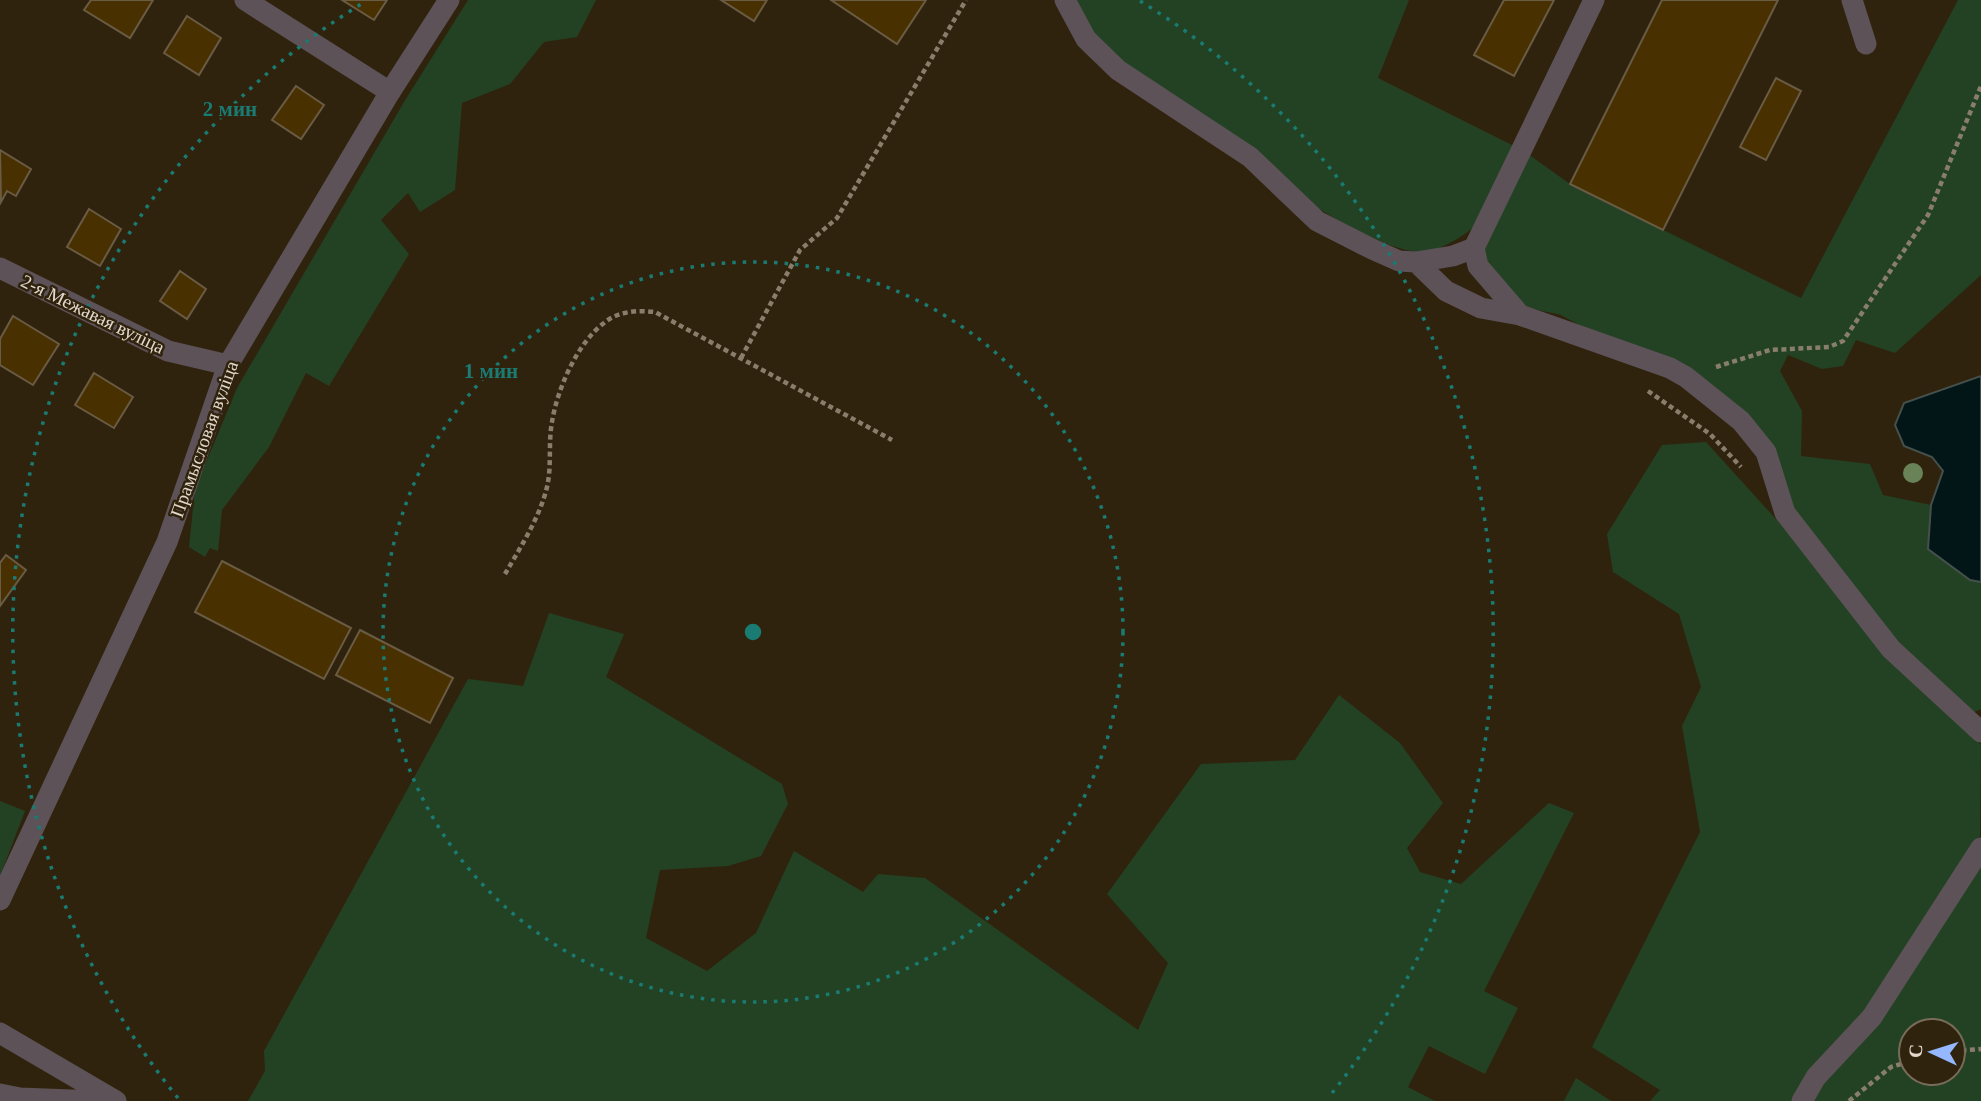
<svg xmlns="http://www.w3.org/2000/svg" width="1981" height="1101" viewBox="0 0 1981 1101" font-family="Georgia,serif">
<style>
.green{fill:#234223;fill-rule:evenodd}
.water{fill:#021617;stroke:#45504d;stroke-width:2}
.building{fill:#483000;stroke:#695b44;stroke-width:2}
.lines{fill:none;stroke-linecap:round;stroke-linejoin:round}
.path{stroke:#897e6c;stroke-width:4.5;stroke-dasharray:5 3.5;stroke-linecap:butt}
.minor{stroke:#5d5258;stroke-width:21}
.tree{fill:#698258}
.ring{fill:none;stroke:#1a7b73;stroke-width:3.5;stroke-dasharray:3.5 7}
.labels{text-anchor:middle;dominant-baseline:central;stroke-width:5;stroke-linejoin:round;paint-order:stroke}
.street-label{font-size:19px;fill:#e2d9cc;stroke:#30230d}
.centre{fill:#1a7b73;stroke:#30230d;stroke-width:3.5}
.ring-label{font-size:21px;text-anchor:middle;font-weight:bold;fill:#1a7b73;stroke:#30230d;stroke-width:5;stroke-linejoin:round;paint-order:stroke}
</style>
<rect width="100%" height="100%" fill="#30230d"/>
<g class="green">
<path d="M468,0H596L577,37L544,42L510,84L462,103L455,190L420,212L408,193L381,220L409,254L329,386L306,373L269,447L222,510L218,551L210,548L205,557L189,547L195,489L237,388L404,102Z"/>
<path d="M1074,0H1409L1378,78L1516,147C1507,166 1490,210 1478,223C1469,233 1449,244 1437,249C1378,276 1174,103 1122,64L1093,37Z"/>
<path d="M1958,0H1981V275L1895,353L1856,340L1843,366L1822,369L1788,355L1780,371L1802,411L1801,456L1870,464L1883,495L1931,505L1929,549L1970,580L1981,582V709L1970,714L1897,644L1793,512L1745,415L1561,315C1551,312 1538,311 1528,307C1510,297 1487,273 1483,253L1528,154L1570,184L1801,298Z"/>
<path d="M1706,442L1981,745L1980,836L1867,1013L1792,1101H1650L1660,1090L1592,1047L1700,832L1682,726L1701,687L1679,614L1613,572L1607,534L1662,445Z"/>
<path d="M549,613L624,634L606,677L782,784L788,804L761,856L728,866L660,870L646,938L707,971L756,933L794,851L863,892L878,874L925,878L1138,1030L1168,963L1107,894L1201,764L1295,760L1339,695L1400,743L1443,803L1407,848L1420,872L1461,884L1549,803L1574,813L1484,991L1518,1008L1485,1074L1429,1046L1408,1087L1435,1101H248L265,1071L264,1051L468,679L523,686Z"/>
<path d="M0,801L25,811L0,876Z"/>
<path d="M1981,862V1101H1813L1825,1082ZM1911,1031H1953V1073H1911Z"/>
<path d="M1576,1078L1611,1101H1564Z"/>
</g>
<path class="water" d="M1981,376V582L1970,580L1928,549L1931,505L1943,471L1932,457L1904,446L1895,425L1904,403Z"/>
<g class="building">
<path d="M91,0H153L130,38L84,10Z"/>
<path d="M342,0H387L374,20Z"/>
<path d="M721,0H767L754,21Z"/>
<path d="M831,0H926L897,44Z"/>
<path d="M1504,0H1554L1514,76L1474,55Z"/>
<path d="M1662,0H1778L1663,230L1570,184Z"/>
<path d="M187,16L221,38L199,75L164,53Z"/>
<path d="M1776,78L1801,91L1766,160L1740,147Z"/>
<path d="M296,86L324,105L301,139L272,120Z"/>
<path d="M0,150L31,169L16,196L7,191L1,202Z"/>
<path d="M89,209L121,229L100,266L67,247Z"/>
<path d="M180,271L206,289L187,319L160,301Z"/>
<path d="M13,316L59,344L33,385L0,365V339Z"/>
<path d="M94,373L133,397L114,428L75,405Z"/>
<path d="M6,555L26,570L0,606V563Z"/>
<path d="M222,561L351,628L324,679L195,612Z"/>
<path d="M360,630L453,678L430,723L336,675Z"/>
</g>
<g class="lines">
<g class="path">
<path d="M741,358L800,250L837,218L966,0"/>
<path d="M1716,367L1770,350L1829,347L1843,341L1928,215L1981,86"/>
<path d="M1648,391L1710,434L1741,467"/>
<path d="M505,574C520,548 540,517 547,487C552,466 548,443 552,422C557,390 577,343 604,323C618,311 638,310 655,312L892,440"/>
<path d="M1953,1051L1981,1049"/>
<path d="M1849,1101L1891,1067L1911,1061"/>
</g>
<g class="minor">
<path d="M245,0L390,92"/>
<path d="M1065,0L1086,39L1118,70L1250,157L1317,221L1372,249L1399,261L1416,262L1446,291L1481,308L1520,315L1670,368L1686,377L1741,421L1766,452L1785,513L1891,649L1981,732"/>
<path d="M1852,0L1866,44"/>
<path d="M1416,262L1453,256L1474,248"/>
<path d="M0,268L168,351L228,365"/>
<path d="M1520,315L1478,266L1474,248L1594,0"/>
<path d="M0,900L167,542L228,365L390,92L449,0"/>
<path d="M0,1033L116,1101"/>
<path d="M0,1094L20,1098L97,1101"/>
<path d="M1802,1101L1816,1077L1872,1017L1981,848"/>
</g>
</g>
<circle class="tree" cx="1913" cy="473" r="10"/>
<g class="ring">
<circle cx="753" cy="632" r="370"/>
<path d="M178 1098A740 740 0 0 1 366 1M1140 1A740 740 0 0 1 1328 1098"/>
</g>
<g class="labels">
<g class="street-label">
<text transform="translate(93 314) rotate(26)">2-я Межавая вуліца</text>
<text transform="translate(204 439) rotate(-70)">Прамысловая вуліца</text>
</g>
</g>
<circle cx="753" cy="632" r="10" class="centre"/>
<g class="ring-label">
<text x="230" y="116">2 мин</text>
<text x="491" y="378">1 мин</text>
</g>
<g transform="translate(1932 1052) rotate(274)"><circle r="33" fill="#30230d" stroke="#776c59" stroke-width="2"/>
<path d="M0-5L12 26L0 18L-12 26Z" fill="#94b7fd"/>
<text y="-10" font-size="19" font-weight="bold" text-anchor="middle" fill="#e2d9cc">С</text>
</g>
</svg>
